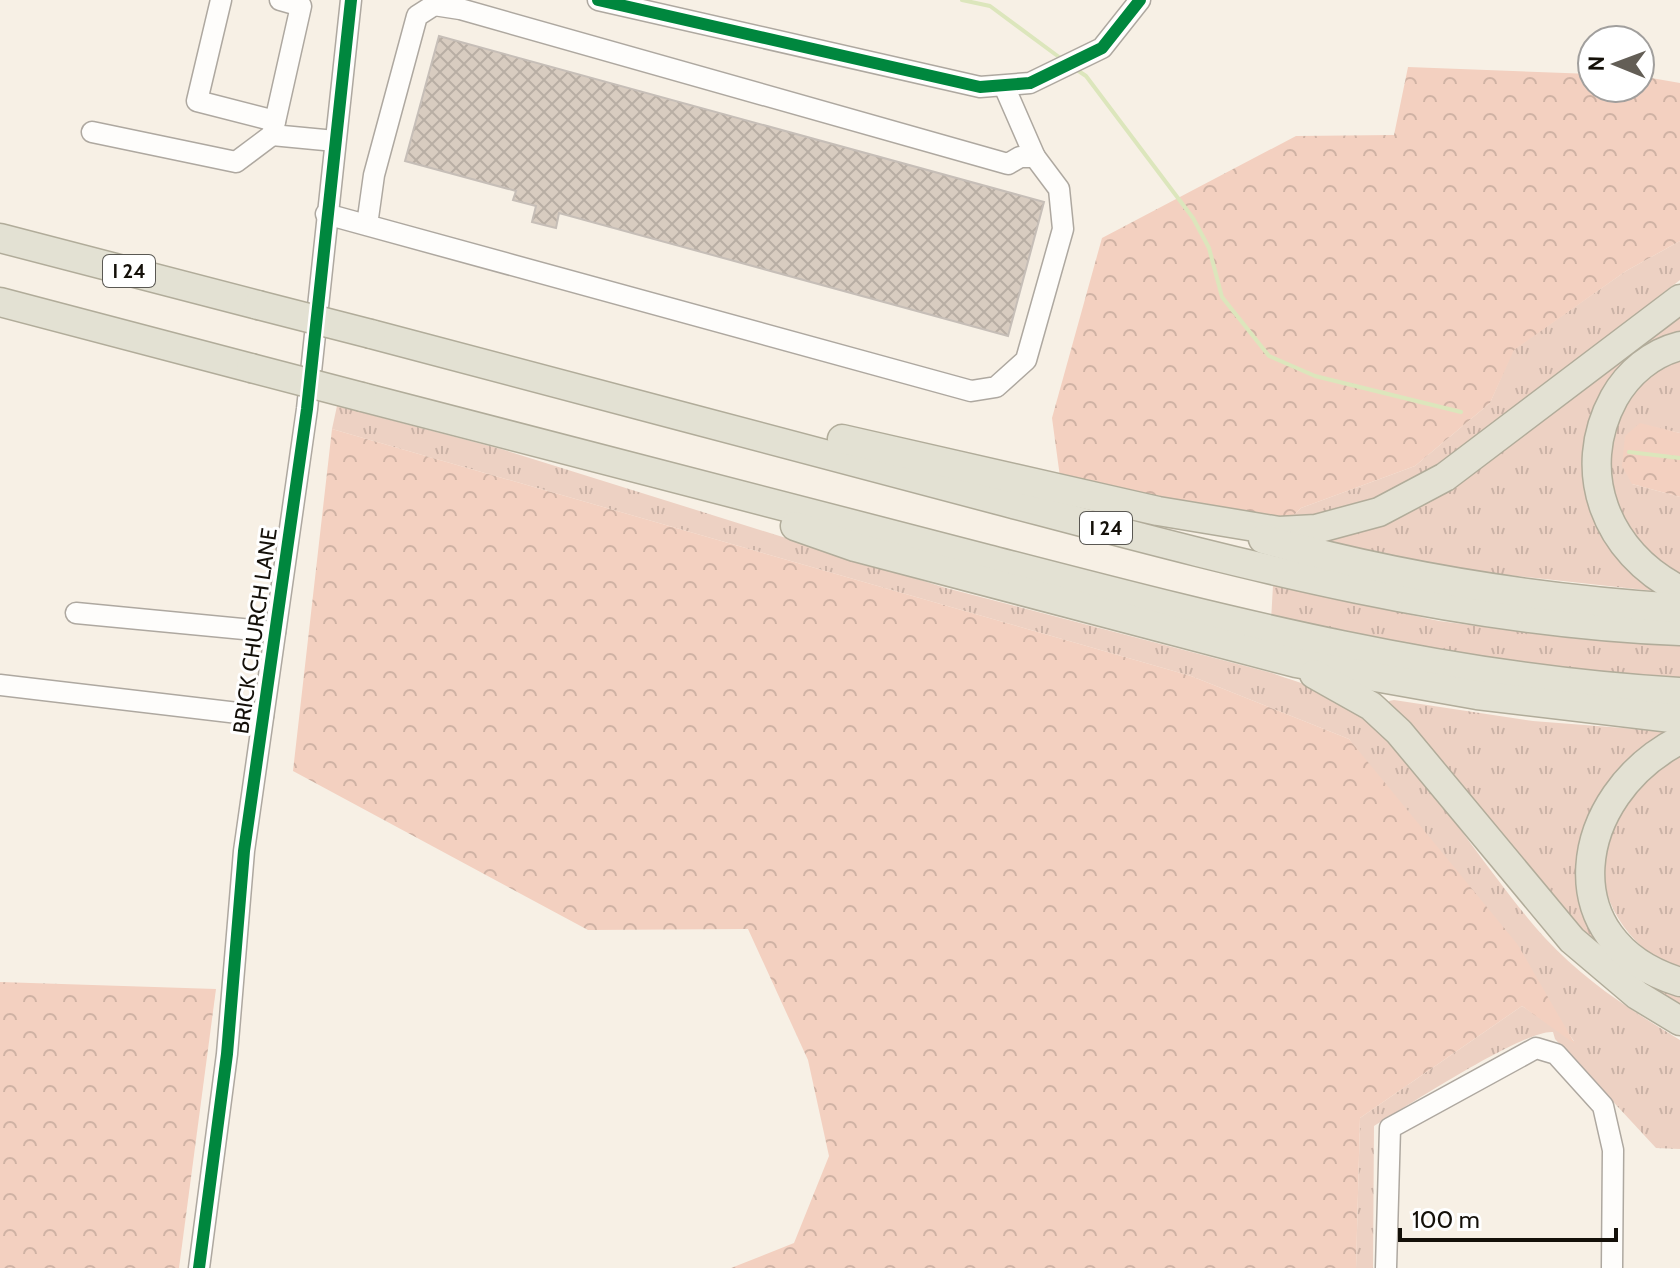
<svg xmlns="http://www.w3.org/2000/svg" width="1680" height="1268" viewBox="0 0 1680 1268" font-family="Cabin,sans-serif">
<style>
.grass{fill:url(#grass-tufts)}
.forest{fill:url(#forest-crowns)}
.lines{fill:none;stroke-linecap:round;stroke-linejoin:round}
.stream{stroke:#dce6bc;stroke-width:4}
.building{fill:url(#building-cross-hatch);stroke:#c6beb7;stroke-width:2}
.minor-casing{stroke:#aea8a0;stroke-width:23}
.highway-casing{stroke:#b1ac9a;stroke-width:31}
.minor{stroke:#fefdfb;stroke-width:20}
.highway{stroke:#e3e1d3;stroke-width:28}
.highway-bridge-casing{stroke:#b1ac9a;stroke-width:31;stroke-linecap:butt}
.highway-bridge{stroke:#e3e1d3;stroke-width:28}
.cycleway-casing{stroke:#fff;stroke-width:17}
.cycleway{stroke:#00873e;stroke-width:12}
.labels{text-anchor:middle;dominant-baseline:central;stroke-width:6;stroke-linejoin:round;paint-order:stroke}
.shield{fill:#fff;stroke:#5a5853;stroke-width:2}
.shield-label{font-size:20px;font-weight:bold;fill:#141009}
.street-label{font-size:22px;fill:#141009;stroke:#fff}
</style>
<defs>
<pattern id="grass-tufts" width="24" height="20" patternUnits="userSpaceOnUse" patternTransform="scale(2)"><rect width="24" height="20" fill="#edd1c3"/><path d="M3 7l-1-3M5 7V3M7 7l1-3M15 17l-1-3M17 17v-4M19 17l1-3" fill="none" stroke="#cab2a6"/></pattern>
<pattern id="forest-crowns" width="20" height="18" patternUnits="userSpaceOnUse" patternTransform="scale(2)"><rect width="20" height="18" fill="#f3d0c0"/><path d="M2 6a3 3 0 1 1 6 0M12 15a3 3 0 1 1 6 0" fill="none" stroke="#cfb2a4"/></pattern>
<pattern id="building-cross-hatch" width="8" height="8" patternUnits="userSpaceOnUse" patternTransform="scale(2)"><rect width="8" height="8" fill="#d8ccc0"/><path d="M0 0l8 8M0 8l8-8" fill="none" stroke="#b8aea4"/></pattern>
</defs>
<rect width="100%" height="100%" fill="#f7f0e5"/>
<g class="grass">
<path d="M1680,241V280L1436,468L1379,501L1332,515L1290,519L1301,508L1415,466L1490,403L1513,350L1626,271Z"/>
<path d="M1680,309V336L1585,453L1654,591L1452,569L1296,540L1340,533Z"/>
<path d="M1680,361V433L1640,424L1632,484L1680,497V578C1658,559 1634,542 1621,514C1595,459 1614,377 1680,361Z"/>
<path d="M337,406L501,449L946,588L1272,673C1288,679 1307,684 1323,692C1405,732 1481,868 1545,938C1585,981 1630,1010 1680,1040V1149L1656,1148L1555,1039L1553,1032C1525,1029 1406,1107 1374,1126L1373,1268H1356L1360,1118L1522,1006L1574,1041L1349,739L1191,676L332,429Z"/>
<path d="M1273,585L1439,621L1579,639L1680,645V682L1544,669L1271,621Z"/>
<path d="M1394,700L1533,721L1674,732L1636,757L1585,896L1680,991V1012L1603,958L1389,707V701Z"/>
<path d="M1680,756V968C1615,948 1575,860 1622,802C1638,782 1658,769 1680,756Z"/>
</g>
<g class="forest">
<path d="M1408,67L1592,74V88H1640V76L1680,83V241L1626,271L1514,350L1490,403L1415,466L1301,508L1290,519L1235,513L1060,477L1052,418L1102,238L1296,136L1394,135Z"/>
<path d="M1640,423L1680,433V497L1632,484L1622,466L1625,436Z"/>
<path d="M332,429L1191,676L1349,739L1518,945L1575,1044L1522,1006L1360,1118L1356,1268H731L794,1243L829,1156L808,1060L748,929L588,930L293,771Z"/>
<path d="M0,982L216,989L179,1268H0Z"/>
</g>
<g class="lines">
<g class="stream">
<path d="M962,0L990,6L1063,60"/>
<path d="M1074,68L1086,76L1193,218L1209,248L1222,297L1269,356L1315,376L1461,412"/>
<path d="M1629,452L1680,458"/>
</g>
</g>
<path class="building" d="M439,36L1044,202L1008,336L559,213L556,228L532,222L536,206L513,200L516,191L405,161Z"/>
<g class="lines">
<defs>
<g id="minor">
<path d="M221,0L197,101L275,121"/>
<path d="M598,0L980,87L1030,83L1102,48L1140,0"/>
<path d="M1004,86L1035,157"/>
<path d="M92,132L236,162L272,135L301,6L280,0"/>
<path d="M272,135L335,141"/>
<path d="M326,214L971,391L996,387L1026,360L1063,229L1059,189L1035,157H1020L1008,164L460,9L434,5L417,16L374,175L367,225"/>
<path d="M76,613L275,632"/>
<path d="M0,685L263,716"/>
<path d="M199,1268L227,1054L244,851L307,409L351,0"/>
<path d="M1386,1268L1390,1128L1536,1048L1556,1054L1603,1106L1613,1150L1612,1268"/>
</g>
<g id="highway">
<path d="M0,238L258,305"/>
<path d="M0,302L251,368"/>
<path d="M371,334C580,390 789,444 998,500C1222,559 1447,622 1680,631"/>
<path d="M1680,346C1652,353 1628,373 1614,398C1574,471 1606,553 1680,590"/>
<path d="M362,397C571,451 779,505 987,559C1215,618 1444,679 1680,692"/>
<path d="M842,439L1158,511L1279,531L1316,529L1379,512L1445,477L1680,299"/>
<path d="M795,526L855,547L1296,663L1477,695L1680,719"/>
<path d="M1263,539C1399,577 1539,599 1680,608"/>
<path d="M1314,674L1371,706L1399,732L1572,940L1637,995L1680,1021"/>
<path d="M1680,740C1572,795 1549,942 1680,982"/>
</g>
</defs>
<use href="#minor" class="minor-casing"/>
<use href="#highway" class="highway-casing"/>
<use href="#minor" class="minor"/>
<use href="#highway" class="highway"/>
<defs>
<g id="highway-bridge">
<path d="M258,305L371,334"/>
<path d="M251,368L362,397"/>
</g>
</defs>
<use href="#highway-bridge" class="highway-bridge-casing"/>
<use href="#highway-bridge" class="highway-bridge"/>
<defs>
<g id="cycleway">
<path d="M598,0L980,87L1030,83L1102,48L1140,0"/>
<path d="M199,1268L227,1054L244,851L307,409L351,0"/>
</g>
</defs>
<use href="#cycleway" class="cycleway-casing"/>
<use href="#cycleway" class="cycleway"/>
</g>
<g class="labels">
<g class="shield">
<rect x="103" y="255" width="52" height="32" rx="6"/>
<rect x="1080" y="512" width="52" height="32" rx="6"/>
</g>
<g class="shield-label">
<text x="129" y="271">I 24</text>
<text x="1106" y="528">I 24</text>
</g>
<g class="street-label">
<text transform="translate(255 631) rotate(-82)">BRICK CHURCH LANE</text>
</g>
</g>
<g transform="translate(1616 64) rotate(271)"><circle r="38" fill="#ffffff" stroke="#a19f9d" stroke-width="2"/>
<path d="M0-6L14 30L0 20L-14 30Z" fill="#635e56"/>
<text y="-12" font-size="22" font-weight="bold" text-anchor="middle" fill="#141009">N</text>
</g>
<path d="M1400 1228v12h216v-12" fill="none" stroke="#141009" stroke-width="4"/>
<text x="1412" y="1228" font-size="24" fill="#141009" stroke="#ffffff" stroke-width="6" paint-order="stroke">100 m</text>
</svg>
